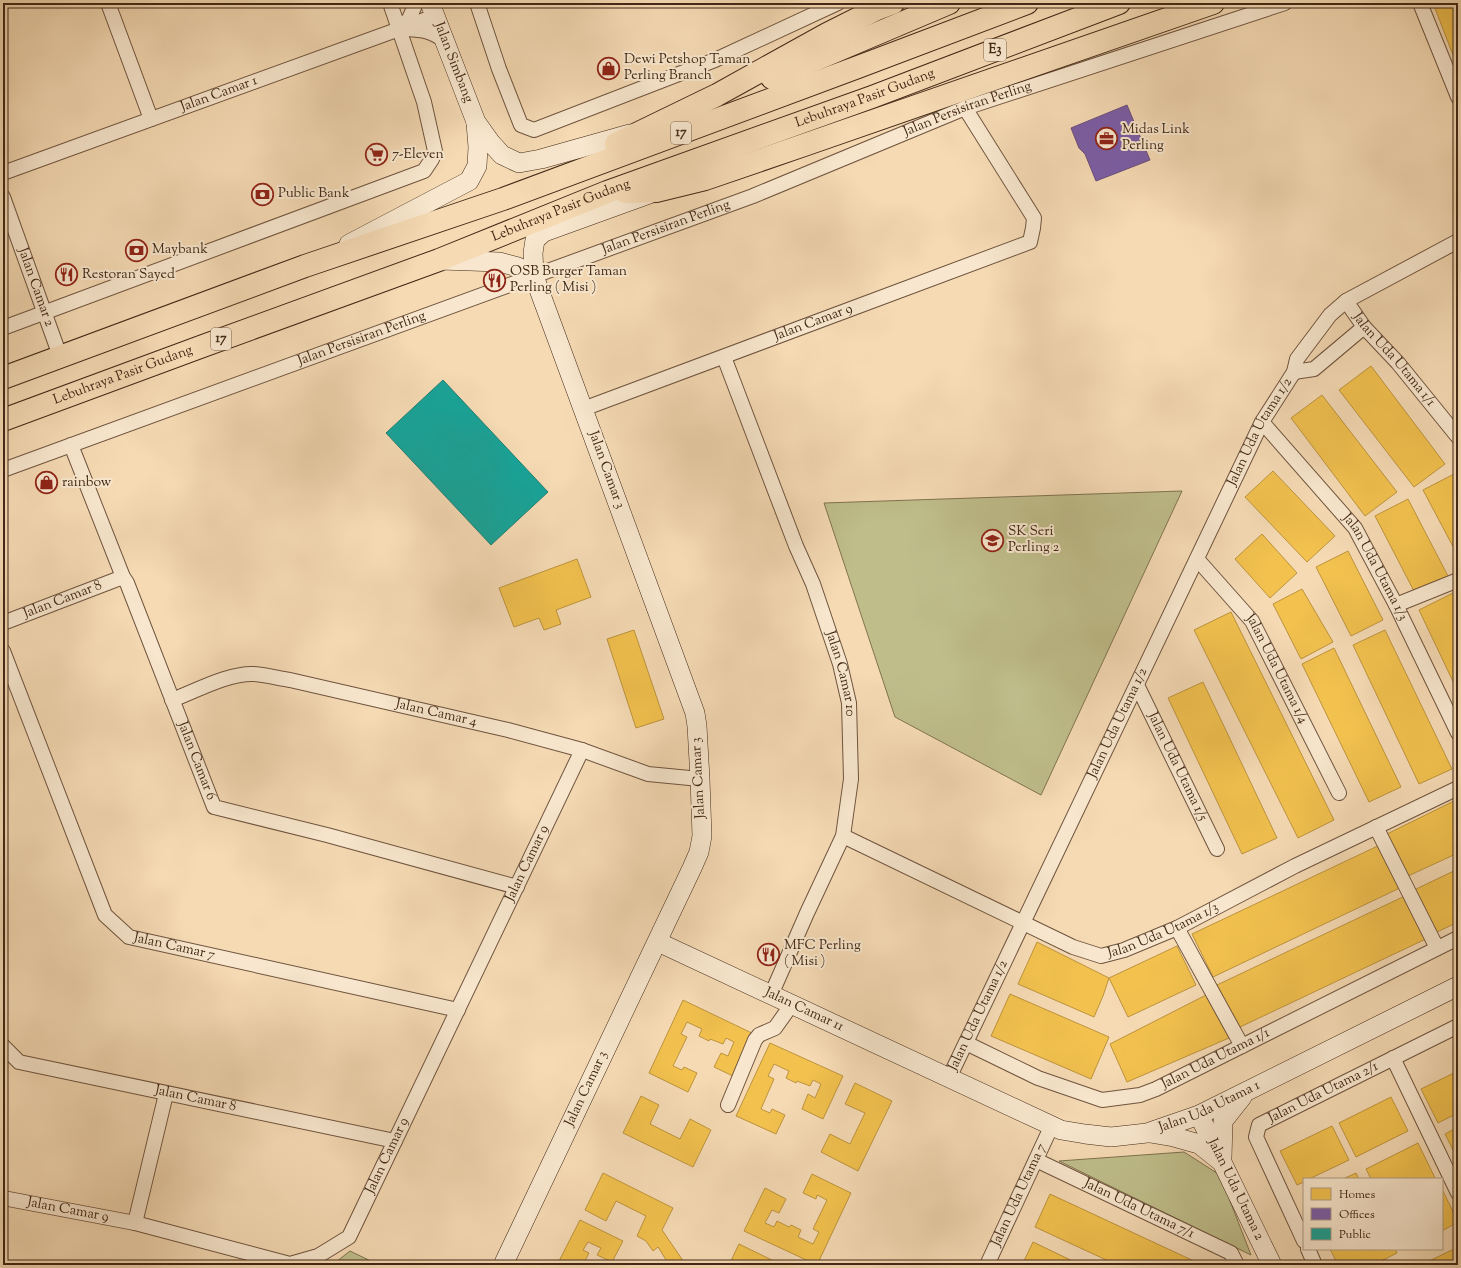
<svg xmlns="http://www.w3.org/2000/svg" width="1461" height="1268" viewBox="0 0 1461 1268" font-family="'Sorts Mill Goudy',serif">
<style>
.green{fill:#bfbe8b;stroke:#807350}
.homes{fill:#f2c14e;stroke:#bd933d}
.offices{fill:#7b5ea7;stroke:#6a4e7c}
.public{fill:#17a398;stroke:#247e71}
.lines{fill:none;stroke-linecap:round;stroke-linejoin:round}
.street-casing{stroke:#6f543e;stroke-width:16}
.secondary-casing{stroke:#422816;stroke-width:20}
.highway-casing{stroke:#422816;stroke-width:24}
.street{stroke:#f8e7ce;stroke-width:14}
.secondary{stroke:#f8e7ce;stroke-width:19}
.highway{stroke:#f5dab4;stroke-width:22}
.labels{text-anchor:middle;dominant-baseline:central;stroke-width:4;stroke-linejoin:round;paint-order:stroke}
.shield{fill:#f8e7ce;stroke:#79614d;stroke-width:1}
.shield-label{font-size:13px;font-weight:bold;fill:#422816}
.poi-label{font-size:14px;fill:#422816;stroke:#f8e7ce;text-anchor:start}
.street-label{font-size:14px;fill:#422816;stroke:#f8e7ce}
</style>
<rect width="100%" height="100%" fill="#f5dab4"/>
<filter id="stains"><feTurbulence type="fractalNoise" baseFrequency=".005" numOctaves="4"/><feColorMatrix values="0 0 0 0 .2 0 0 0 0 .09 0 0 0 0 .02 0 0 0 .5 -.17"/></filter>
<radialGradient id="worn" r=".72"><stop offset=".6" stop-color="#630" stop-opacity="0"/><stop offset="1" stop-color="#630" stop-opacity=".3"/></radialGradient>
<g class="green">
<path d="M1182,491L1041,795L895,717L824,503Z"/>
<path d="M1184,1152L1220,1175L1251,1255L1059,1161Z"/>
<path d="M350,1251L379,1265H332Z"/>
</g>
<g class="homes">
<path d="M1433,3H1458V68Z"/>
<path d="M1371,366L1445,464L1414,487L1339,390Z"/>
<path d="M1322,395L1397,492L1365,516L1291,418Z"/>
<path d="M1273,471L1335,536L1307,562L1245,497Z"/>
<path d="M1456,473L1458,476V556L1423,490Z"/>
<path d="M1408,499L1449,578L1416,595L1375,516Z"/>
<path d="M1262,534L1297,573L1270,598L1235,559Z"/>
<path d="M1348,551L1383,620L1351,636L1316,567Z"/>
<path d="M577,559L591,597L556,610L561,624L544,630L539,618L514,627L499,588Z"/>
<path d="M1302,589L1333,642L1301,659L1273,604Z"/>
<path d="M1453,593L1458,603V692L1419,610Z"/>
<path d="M1231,612L1334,820L1298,838L1194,630Z"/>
<path d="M634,630L664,719L636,728L607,639Z"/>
<path d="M1385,630L1452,769L1419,784L1353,645Z"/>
<path d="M1334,648L1401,787L1369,802L1302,664Z"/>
<path d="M1203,682L1277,838L1242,854L1168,698Z"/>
<path d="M1458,799V853L1408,876L1387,834Z"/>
<path d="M1384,843L1404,886L1213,977L1192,934Z"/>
<path d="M1458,869V922L1435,933L1414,890Z"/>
<path d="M1409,894L1430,937L1238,1028L1217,985Z"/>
<path d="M1037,942L1109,978L1103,996L1094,1017L1018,984Z"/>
<path d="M1177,946L1196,985L1128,1017L1109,978Z"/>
<path d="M1010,994L1109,1037L1091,1079L991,1036Z"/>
<path d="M1206,995L1229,1038L1127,1082L1110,1044Z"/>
<path d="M683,1000L756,1035L735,1077L714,1067L721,1053L728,1056L734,1042L726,1038L723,1044L710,1039L709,1041L699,1036L702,1029L687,1022L681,1034L687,1037L673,1066L682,1070L684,1067L697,1073L688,1092L649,1073Z"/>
<path d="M770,1043L843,1076L823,1119L802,1109L808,1094L815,1098L821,1084L813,1080L810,1086L797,1081L796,1083L786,1078L789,1071L774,1064L768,1076L774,1079L761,1109L770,1113L772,1109L785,1115L776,1134L736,1116Z"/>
<path d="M1458,1071V1113L1438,1123L1421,1089Z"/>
<path d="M855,1083L892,1101L858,1171L821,1152L830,1134L850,1144L865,1113L845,1104Z"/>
<path d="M641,1096L659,1105L650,1124L680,1139L690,1119L711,1130L693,1167L623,1133Z"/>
<path d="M1391,1097L1408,1131L1356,1157L1339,1123Z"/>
<path d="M1332,1126L1349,1160L1309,1179H1304V1182L1297,1185L1280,1151Z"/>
<path d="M1458,1127V1160L1445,1134Z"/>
<path d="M1418,1143L1435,1178L1432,1179H1371L1366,1169Z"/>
<path d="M603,1173L673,1208L662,1230L686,1265H665L668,1263L658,1247L653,1251L646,1241L637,1236L646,1216L616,1201L606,1221L585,1210Z"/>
<path d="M1356,1173L1359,1179H1343Z"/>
<path d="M812,1174L851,1193L817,1265L744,1231L765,1188L786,1199L779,1213L772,1210L765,1223L774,1227L777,1221L789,1227L791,1225L801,1230L798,1237L813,1244L819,1232L813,1229L827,1200L817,1195L816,1199L803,1193Z"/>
<path d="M1442,1189L1458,1222L1442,1231Z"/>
<path d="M1050,1194L1196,1262L1194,1265H1117L1035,1227Z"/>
<path d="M580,1220L623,1241L612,1262L597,1255L601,1248L588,1242L583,1250L589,1253L583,1265H557Z"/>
<path d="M1033,1242L1081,1265H1022Z"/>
<path d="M739,1244L782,1265H729Z"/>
<path d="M1458,1247V1265H1421Z"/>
<path d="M1330,1249H1395L1397,1253L1373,1265H1338Z"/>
</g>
<path class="offices" d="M1127,105L1150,160L1096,181L1085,154L1079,148L1071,128Z"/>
<path class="public" d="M443,380L548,492L491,545L386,433Z"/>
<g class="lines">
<defs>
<g id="street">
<path d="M108,3L151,119"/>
<path d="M477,3L499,69L521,125L534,130L715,60L838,3"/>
<path d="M1420,3L1458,97"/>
<path d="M399,29L409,19L416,3"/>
<path d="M405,29C423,30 430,30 445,41"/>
<path id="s1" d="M3,173L435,16"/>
<path id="s2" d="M3,197L60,356"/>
<path id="s3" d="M1346,301L1364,327L1398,363L1458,437"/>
<path d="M3,328L424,171L432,159L435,151L424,102L390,3"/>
<path id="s4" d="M724,357L796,546L813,584L840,664L849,703L851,779L843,836L807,913L771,995"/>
<path d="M1294,372L1314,369L1364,327"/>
<path id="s5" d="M583,409L1030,242L1033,228L1034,218L965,108"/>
<path id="s6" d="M1262,422L1355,528L1396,605L1458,733"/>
<path id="s7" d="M71,445L123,577L127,583L214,807L327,835L517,887"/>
<path id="s8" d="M3,470L753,196L965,108L1285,3"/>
<path id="s9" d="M1197,559L1252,621L1339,793"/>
<path d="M1396,605L1458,580"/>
<path id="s10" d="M3,623L123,577"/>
<path id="s11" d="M3,651L105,915L129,937L458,1010"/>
<path id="s12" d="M1137,685L1217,849"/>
<path id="s13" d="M172,700C196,691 228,673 254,674C266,675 278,678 290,680L508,730L582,750L648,774L700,779"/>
<path d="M1376,827L1437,948"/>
<path id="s14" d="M843,836L1073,947L1101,956L1124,950L1177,928L1295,866L1458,788"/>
<path d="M1177,928L1242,1046"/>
<path id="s15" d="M966,1043L1038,1078L1102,1100L1140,1095L1156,1089L1458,938"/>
<path id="s16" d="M3,1046L19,1062L395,1141"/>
<path d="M1393,1058L1458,1193"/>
<path id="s17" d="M949,1078L1262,422L1294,372L1297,359L1330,315L1346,301L1458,241"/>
<path d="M728,1105L755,1040L759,1035L775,1028L792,1004"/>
<path id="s18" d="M1036,1160L1231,1253L1237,1265"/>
<path id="s19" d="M3,1198L135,1223L290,1264L318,1256L349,1237L582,750"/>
<path d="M135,1223L166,1094"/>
<path id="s20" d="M1304,1241L1256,1137L1259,1125L1458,1026"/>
<path d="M1308,1249L1315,1265"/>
<path id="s21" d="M987,1265L1052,1125"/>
</g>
<g id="secondary">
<path id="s22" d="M430,3L476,122L491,143L502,155L519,163L541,159L630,134"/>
<path d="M349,244L469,181L477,166L478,147L476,123"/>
<path d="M441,260L499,262L518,267L534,276"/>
<path id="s23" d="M658,942L1061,1130L1085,1134L1111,1137L1147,1133L1199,1115L1458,986"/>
<path id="s24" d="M1199,1115L1272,1265"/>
<path d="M1150,1133L1174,1137L1199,1144L1219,1160"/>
<path d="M1222,1158L1223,1121L1242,1097"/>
<path id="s25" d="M503,1265L692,868L699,852L702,836L700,779L697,726L695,713L534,276L533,253L535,240L544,232L649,194"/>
</g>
<g id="highway">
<path d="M772,78L949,3"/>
<path d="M616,144L717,95L827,34L877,9L893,3"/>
<path d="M625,192L656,191L705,179L807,144L1213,3"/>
<path d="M3,378L305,266L503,199L858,67L1027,3"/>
<path id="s26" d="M3,420L203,346L439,260L607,192L872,97L1119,3"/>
</g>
</defs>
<use href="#street" class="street-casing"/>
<use href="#secondary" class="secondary-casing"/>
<use href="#highway" class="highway-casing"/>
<use href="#street" class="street"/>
<use href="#secondary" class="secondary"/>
<use href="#highway" class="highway"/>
</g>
<defs>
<symbol id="shop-ring" viewBox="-11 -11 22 22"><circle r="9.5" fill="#f8e7ce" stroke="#8f2418" stroke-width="1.5"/><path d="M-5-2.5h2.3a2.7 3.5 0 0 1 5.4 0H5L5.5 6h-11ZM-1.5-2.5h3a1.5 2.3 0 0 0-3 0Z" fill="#8f2418"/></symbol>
<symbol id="office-ring" viewBox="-11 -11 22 22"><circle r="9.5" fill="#f8e7ce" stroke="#8f2418" stroke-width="1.5"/><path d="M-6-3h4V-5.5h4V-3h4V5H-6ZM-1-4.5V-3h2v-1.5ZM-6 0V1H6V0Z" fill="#8f2418"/></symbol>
<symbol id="supermarket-ring" viewBox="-11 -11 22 22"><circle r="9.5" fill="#f8e7ce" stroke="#8f2418" stroke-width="1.5"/><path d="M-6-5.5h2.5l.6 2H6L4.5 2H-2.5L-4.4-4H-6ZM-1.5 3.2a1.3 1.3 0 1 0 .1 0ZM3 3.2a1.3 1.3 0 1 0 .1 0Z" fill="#8f2418"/></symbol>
<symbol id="bank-ring" viewBox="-11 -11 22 22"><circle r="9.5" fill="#f8e7ce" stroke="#8f2418" stroke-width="1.5"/><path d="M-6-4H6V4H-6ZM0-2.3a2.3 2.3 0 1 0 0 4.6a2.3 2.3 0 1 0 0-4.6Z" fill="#8f2418"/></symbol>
<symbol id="restaurant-ring" viewBox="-11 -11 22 22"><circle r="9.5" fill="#f8e7ce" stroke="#8f2418" stroke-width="1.5"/><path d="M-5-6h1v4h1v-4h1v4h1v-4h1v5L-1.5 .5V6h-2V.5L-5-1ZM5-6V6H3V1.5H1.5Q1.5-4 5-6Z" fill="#8f2418"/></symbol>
<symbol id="school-ring" viewBox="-11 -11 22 22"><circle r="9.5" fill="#f8e7ce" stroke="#8f2418" stroke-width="1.5"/><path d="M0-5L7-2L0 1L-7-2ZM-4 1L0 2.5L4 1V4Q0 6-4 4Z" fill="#8f2418"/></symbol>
</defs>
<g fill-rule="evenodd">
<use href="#shop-ring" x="596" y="56" width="25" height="25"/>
<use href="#office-ring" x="1094" y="126" width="25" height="25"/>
<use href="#supermarket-ring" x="364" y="142" width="25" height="25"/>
<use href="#bank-ring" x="250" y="182" width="25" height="25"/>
<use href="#bank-ring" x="124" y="238" width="25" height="25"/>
<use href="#restaurant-ring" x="54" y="262" width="25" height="25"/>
<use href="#restaurant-ring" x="482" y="268" width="25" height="25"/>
<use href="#shop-ring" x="34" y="470" width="25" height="25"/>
<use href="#school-ring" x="980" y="528" width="25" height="25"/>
<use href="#restaurant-ring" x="756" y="942" width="25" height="25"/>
</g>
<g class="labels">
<g class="shield">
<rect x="984" y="39" width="22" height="22" rx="3"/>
<rect x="671" y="122" width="20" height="22" rx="3"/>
<rect x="211" y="328" width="20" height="22" rx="3"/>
</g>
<g class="shield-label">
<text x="995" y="50">E3</text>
<text x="681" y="133">17</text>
<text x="221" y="339">17</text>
</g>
<g class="poi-label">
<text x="624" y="60">Dewi Petshop Taman<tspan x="624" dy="16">Perling Branch</tspan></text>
<text x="1122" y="130">Midas Link<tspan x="1122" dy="16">Perling</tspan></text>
<text x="392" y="155">7-Eleven</text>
<text x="278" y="194">Public Bank</text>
<text x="152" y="250">Maybank</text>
<text x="510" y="272">OSB Burger Taman<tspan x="510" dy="16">Perling ( Misi )</tspan></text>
<text x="82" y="275">Restoran Sayed</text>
<text x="62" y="483">rainbow</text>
<text x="1008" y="532">SK Seri<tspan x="1008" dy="16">Perling 2</tspan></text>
<text x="784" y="946">MFC Perling<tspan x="784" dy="16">( Misi )</tspan></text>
</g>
<g class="street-label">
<text stroke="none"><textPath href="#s22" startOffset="64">Jalan Simbang</textPath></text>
<text stroke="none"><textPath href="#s1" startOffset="230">Jalan Camar 1</textPath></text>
<text stroke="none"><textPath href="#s26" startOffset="920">Lebuhraya Pasir Gudang</textPath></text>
<text stroke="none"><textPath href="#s8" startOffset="1030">Jalan Persisiran Perling</textPath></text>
<text stroke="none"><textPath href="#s26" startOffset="596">Lebuhraya Pasir Gudang</textPath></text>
<text stroke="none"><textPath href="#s8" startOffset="706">Jalan Persisiran Perling</textPath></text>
<text stroke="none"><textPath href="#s2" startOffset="96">Jalan Camar 2</textPath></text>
<text stroke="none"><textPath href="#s5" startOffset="246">Jalan Camar 9</textPath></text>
<text stroke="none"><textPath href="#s8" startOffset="382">Jalan Persisiran Perling</textPath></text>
<text stroke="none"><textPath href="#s3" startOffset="76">Jalan Uda Utama 1/1</textPath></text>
<text stroke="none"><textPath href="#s26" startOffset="128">Lebuhraya Pasir Gudang</textPath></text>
<text stroke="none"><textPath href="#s17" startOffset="717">Jalan Uda Utama 1/2</textPath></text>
<text transform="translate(606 470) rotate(70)">Jalan Camar 3</text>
<text stroke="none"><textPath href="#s6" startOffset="185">Jalan Uda Utama 1/3</textPath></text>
<text stroke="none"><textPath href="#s10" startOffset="64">Jalan Camar 8</textPath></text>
<text stroke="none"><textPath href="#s9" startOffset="137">Jalan Uda Utama 1/4</textPath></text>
<text stroke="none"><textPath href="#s4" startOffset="338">Jalan Camar 10</textPath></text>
<text stroke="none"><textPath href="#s13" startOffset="273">Jalan Camar 4</textPath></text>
<text stroke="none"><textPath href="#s17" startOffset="393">Jalan Uda Utama 1/2</textPath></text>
<text stroke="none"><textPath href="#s7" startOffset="340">Jalan Camar 6</textPath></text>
<text stroke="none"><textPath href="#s12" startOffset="91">Jalan Uda Utama 1/5</textPath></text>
<text transform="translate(699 778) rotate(-93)">Jalan Camar 3</text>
<text stroke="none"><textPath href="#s19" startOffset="774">Jalan Camar 9</textPath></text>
<text stroke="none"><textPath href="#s14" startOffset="352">Jalan Uda Utama 1/3</textPath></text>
<text stroke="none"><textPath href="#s11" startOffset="362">Jalan Camar 7</textPath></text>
<text stroke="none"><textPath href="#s23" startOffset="161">Jalan Camar 11</textPath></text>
<text stroke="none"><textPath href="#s17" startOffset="69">Jalan Uda Utama 1/2</textPath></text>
<text stroke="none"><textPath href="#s15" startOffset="270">Jalan Uda Utama 1/1</textPath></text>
<text stroke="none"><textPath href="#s25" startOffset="195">Jalan Camar 3</textPath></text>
<text stroke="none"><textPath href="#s20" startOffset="199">Jalan Uda Utama 2/1</textPath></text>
<text stroke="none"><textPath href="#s16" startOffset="203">Jalan Camar 8</textPath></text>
<text stroke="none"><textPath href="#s23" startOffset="599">Jalan Uda Utama 1</textPath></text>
<text stroke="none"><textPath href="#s19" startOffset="450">Jalan Camar 9</textPath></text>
<text stroke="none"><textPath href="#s24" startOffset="83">Jalan Uda Utama 2</textPath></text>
<text stroke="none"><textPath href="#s21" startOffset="77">Jalan Uda Utama 7</textPath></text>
<text stroke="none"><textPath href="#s18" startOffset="114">Jalan Uda Utama 7/1</textPath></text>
<text stroke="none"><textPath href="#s19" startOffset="66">Jalan Camar 9</textPath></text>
</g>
</g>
<rect width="1461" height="1268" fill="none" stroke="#f5dab4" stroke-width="16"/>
<rect x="4" y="4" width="1453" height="1260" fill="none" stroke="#422816" stroke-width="2"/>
<rect x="8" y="8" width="1445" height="1252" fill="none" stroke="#422816"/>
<rect x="1303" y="1178" width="140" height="72" fill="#f8e7ce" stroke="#af9b84"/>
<rect x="1311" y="1188" width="20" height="12" fill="#f2c14e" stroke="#af9b84"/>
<text x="1339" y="1198" font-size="12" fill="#422816">Homes</text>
<rect x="1311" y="1208" width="20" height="12" fill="#7b5ea7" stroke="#af9b84"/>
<text x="1339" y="1218" font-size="12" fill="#422816">Offices</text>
<rect x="1311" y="1228" width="20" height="12" fill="#17a398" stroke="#af9b84"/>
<text x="1339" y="1238" font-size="12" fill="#422816">Public</text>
<rect width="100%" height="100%" filter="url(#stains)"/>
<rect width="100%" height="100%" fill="url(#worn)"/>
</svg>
